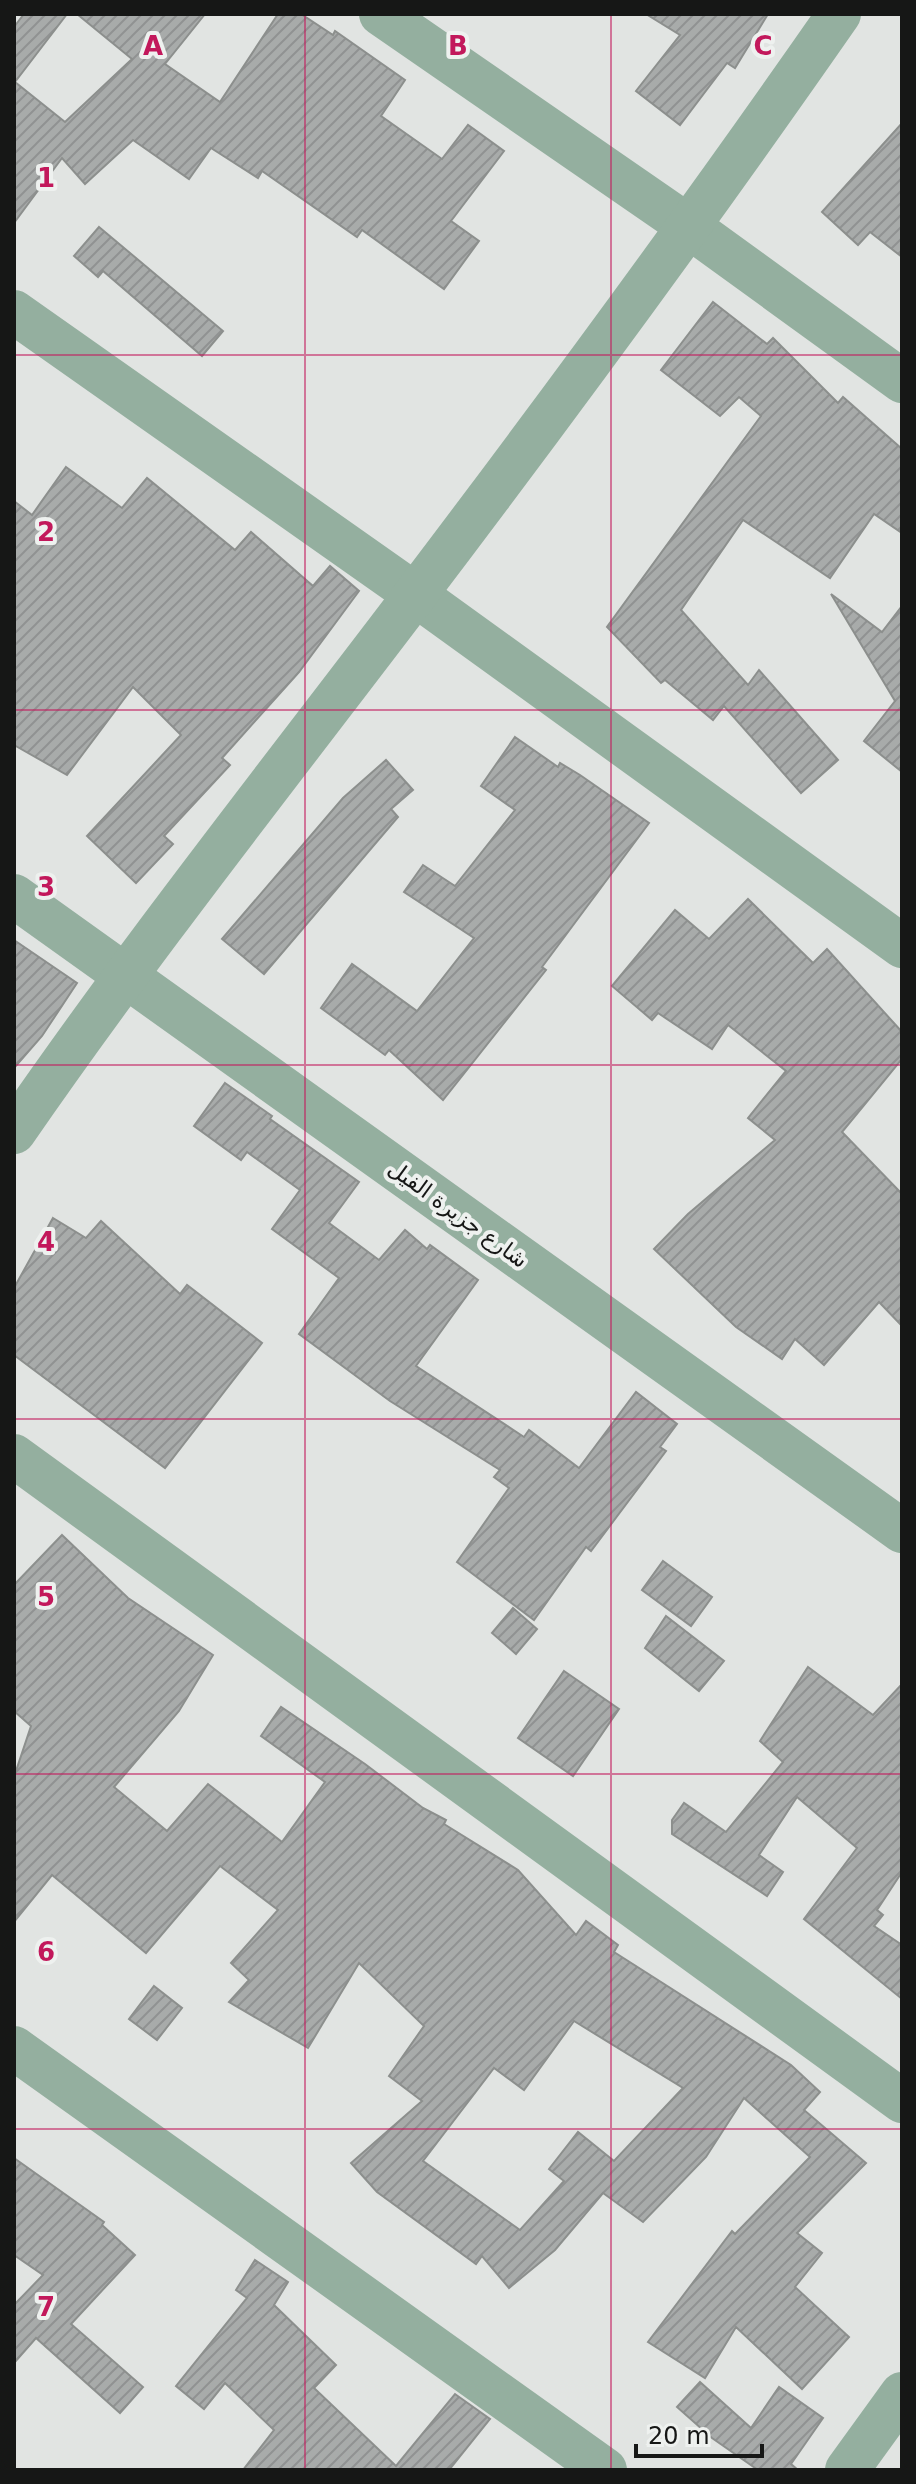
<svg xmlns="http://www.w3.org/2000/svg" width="916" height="2484" viewBox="0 0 916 2484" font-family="'DejaVu Sans',Cairo,sans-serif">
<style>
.building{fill:url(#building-hatch);stroke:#8c8f8d;stroke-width:2;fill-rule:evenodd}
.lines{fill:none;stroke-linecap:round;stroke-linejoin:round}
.minor{stroke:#94af9f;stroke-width:44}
.grid{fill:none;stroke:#c2185b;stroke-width:2;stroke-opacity:0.55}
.labels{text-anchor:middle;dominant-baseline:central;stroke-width:8;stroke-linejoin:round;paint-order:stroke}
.street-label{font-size:22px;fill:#161716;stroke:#eef1ef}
.grid-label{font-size:26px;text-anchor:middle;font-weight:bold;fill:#c2185b;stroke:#eef1ef;stroke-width:8;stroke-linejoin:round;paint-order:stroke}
</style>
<defs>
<pattern id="building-hatch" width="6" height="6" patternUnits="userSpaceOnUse" patternTransform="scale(2)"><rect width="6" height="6" fill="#a8abaa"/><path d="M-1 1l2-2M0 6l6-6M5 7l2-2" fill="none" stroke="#909292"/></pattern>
</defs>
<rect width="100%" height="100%" fill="#e1e4e2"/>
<g class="building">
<path d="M24,14H67L15,82L65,122L132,59L77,14H205L165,64L220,102L278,14H301L333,35L335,31L405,80L381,116L442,159L468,125L504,151L451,221L479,241L444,289L362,230L357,237L262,171L258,178L211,148L189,179L133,140L85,184L62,158L14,223V27Z"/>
<path d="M646,14H768L735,68L727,63L680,125L636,91L680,35Z"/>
<path d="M902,123V257L870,232L858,245L822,212Z"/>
<path d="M99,227L223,331L202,356L103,271L98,277L74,256Z"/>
<path d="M713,302L767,344L773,338L838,403L843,397L902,449V533L874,514L830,578L743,520L681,610L748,685L759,670L838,760L801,793L724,706L713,720L665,680L661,683L607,627L761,416L739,397L720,416L661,370Z"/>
<path d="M66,467L122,508L147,478L235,550L251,532L313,586L330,566L359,591L299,672L222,758L230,765L164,836L173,844L136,883L87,836L181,735L133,687L67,775L14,745V501L32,515Z"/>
<path d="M831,594L882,632L902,606V772L864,741L895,701Z"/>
<path d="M515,737L558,767L560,763L580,775L649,823L542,967L546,970L443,1100L389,1050L385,1055L321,1008L352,964L417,1011L474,938L404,892L423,865L455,886L515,810L481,786Z"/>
<path d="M386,760L413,790L391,809L398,817L264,974L222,939L343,798Z"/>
<path d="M748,899L813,963L827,949L902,1032V1059L842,1132L902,1194V1326L879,1302L824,1365L795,1339L782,1359L736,1327L654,1249L688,1214L775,1140L748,1118L786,1071L728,1025L712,1049L658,1013L652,1020L612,986L675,910L709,939Z"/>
<path d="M14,940L77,983L42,1036L14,1068Z"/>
<path d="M225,1083L272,1116L270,1119L359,1182L329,1223L379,1260L405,1230L427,1249L430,1245L478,1280L416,1366L524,1437L529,1430L579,1468L636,1392L677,1424L660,1447L666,1451L591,1551L586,1547L534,1620L457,1562L509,1488L494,1477L500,1470L390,1401L299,1334L339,1278L272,1229L300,1190L247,1152L241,1160L194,1126Z"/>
<path d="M53,1218L86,1238L101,1221L180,1294L187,1285L262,1343L165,1468L14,1355V1288Z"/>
<path d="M62,1535L128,1598L213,1655L179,1711L114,1787L167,1831L208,1784L282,1842L325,1782L261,1736L281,1707L365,1764L423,1808L446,1820L444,1824L518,1870L576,1935L586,1921L618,1945L614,1952L791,2065L820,2092L804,2110L866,2163L797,2233L822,2253L795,2287L849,2337L802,2389L736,2327L705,2378L648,2342L732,2231L735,2234L810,2157L744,2098L706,2157L643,2222L603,2193L555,2250L509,2288L482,2256L476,2264L377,2192L351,2163L422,2101L389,2076L424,2026L359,1963L308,2048L229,2002L249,1980L231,1963L278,1910L220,1866L146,1953L52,1875L14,1922V1777L31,1726L14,1711V1585ZM574,2021L683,2088L614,2161L578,2132L549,2169L564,2181L520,2230L423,2161L494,2068L524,2090Z"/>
<path d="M663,1561L712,1597L691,1626L642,1590Z"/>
<path d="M513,1608L537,1629L516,1654L492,1633Z"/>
<path d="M666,1616L724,1661L699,1691L645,1648Z"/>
<path d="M808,1667L873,1715L902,1684V1872L877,1910L883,1915L874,1926L902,1945V1999L804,1919L857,1848L797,1797L759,1855L783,1872L767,1896L672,1834V1820L684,1803L726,1832L783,1762L760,1741Z"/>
<path d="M564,1671L619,1709L573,1776L518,1738Z"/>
<path d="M154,1986L182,2008L157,2040L129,2019Z"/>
<path d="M14,2158L104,2222L102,2225L135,2255L71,2324L143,2387L120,2413L36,2338L14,2363V2305L43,2275L14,2255Z"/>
<path d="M255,2260L288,2282L274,2305L336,2365L314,2388L396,2466L455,2394L490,2419L449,2470H243L274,2430L225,2383L204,2409L176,2386L247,2298L236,2290Z"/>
<path d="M700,2382L751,2428L779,2387L823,2418L791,2464L798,2470H758L712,2438L677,2407Z"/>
</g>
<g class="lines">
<g class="minor">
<path d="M381,14L691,228L902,381"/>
<path d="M14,312L416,595L902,946"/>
<path d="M14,896L902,1531"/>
<path d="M14,1132C141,948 280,773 415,595C560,404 702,211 839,14"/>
<path d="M14,1456L902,2101"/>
<path d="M14,2048L605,2470"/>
<path d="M847,2470L902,2394"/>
</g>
</g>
<path class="grid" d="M305,14V2470M611,14V2470M14,355H902M14,710H902M14,1065H902M14,1419H902M14,1774H902M14,2129H902"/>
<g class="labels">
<g class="street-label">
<text transform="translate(458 1214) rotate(36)">شارع جزيرة الفيل</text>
</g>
</g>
<g class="grid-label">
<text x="153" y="55">A</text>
<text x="458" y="55">B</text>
<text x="763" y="55">C</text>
<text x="46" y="187">1</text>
<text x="46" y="541">2</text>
<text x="46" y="896">3</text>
<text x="46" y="1251">4</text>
<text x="46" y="1606">5</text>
<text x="46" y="1961">6</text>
<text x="46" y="2316">7</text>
</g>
<rect width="916" height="2484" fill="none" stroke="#161716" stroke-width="32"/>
<path d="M636 2444v12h126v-12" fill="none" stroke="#161716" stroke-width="4"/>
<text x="648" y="2444" font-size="24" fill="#161716" stroke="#eef1ef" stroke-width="6" paint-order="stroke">20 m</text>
</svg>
